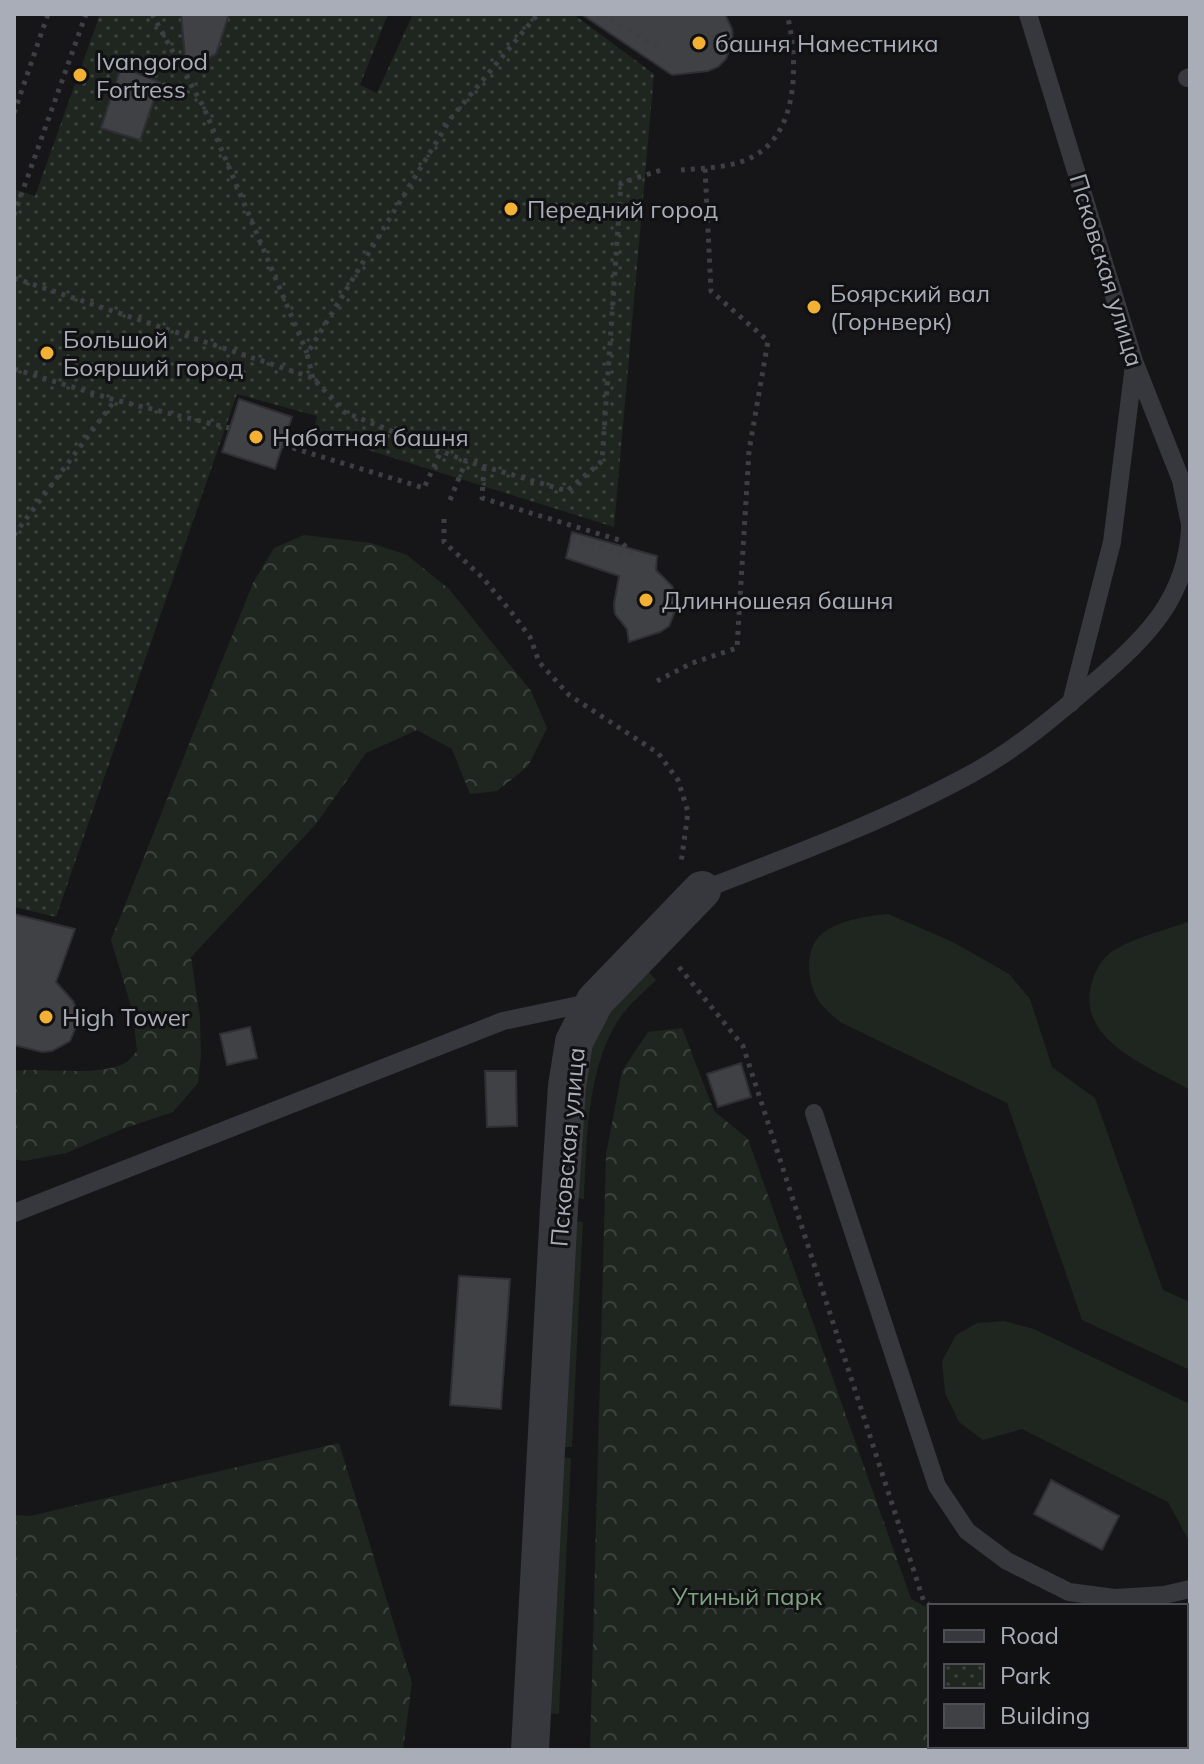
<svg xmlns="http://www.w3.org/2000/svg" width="1204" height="1764" viewBox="0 0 1204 1764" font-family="Mulish,sans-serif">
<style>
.grass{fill:#1e261f}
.forest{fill:url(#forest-crowns)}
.park{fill:url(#park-dots)}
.building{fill:#404145;stroke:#303034;stroke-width:2}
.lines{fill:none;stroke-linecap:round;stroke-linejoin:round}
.path{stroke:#3d3f44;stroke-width:5;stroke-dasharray:4 6;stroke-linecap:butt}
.service{stroke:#37383d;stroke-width:18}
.minor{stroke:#37383d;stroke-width:38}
.poi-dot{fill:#f2b134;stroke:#111113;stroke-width:3}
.labels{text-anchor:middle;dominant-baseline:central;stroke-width:6;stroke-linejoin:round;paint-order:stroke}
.poi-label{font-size:24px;fill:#a8adb8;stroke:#111113;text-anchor:start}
.street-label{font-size:24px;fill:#a8adb8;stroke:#111113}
.park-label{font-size:24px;fill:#7fa381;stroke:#111113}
</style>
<defs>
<pattern id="forest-crowns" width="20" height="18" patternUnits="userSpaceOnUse" patternTransform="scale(2)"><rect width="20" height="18" fill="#1e261f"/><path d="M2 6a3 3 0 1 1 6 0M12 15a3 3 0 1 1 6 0" fill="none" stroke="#3c433d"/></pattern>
<pattern id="park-dots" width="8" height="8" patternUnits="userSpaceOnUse" patternTransform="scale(2)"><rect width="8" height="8" fill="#1e261f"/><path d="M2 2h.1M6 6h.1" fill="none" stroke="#3c433d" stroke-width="1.8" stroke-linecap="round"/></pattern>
</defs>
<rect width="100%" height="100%" fill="#161618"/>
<g class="grass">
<path d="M888,914L953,942L1009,974L1030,999L1052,1067L1095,1098L1163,1290L1190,1302V1370L1082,1320L1007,1103L840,1022C834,1017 827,1011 821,1004C806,984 802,945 827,930C844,919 868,916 888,914Z"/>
<path d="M1190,921V1090C1152,1068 1077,1041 1091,986C1094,974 1099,962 1109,954C1127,939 1167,930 1190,921Z"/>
<path d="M642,965L656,980C643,993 627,1006 617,1022C586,1074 587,1140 584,1199L566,1197L584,1046Z"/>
<path d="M565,1220L583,1222L572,1447H553Z"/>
<path d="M1004,1321L1034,1329L1190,1404V1543L1168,1502L1022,1429L983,1440L959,1422L945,1393L942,1361L956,1335L977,1323Z"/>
<path d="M553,1457L571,1458L559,1714L541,1713Z"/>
</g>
<g class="forest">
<path d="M304,535L371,543L407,555L449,589L531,691L547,728L528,766L497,791L470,794L452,749L417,730L366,753L316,824L191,957L200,1018L201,1054L198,1083L173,1112L125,1128L66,1153L24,1161L14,1159V1071C47,1067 94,1077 123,1064C129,1062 133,1055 137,1051L133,1013L111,940L253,583L274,548Z"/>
<path d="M682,1028L714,1111L748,1139L911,1599L930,1609V1746H1186V1656L1190,1655V1750H590L606,1154L622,1071L648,1032Z"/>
<path d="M339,1443L412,1683L403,1750H14V1515L30,1516Z"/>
</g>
<path class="park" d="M100,14H388L360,85L377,93L413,14H573L654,74L614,527L314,433L317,416L237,394L56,917L14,907V189L35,196Z"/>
<g class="building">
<path d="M181,14H229L216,54L205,60L185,56Z"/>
<path d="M581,14H725L732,29L733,40L726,59L718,67L708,71L672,75Z"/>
<path d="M121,67L160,82L140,140L101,128Z"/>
<path d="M239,399L292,417L275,469L222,452Z"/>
<path d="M572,532L657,556L656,570L672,586L676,595L677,606L669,626L660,632L629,642L627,629L615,614L614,604L619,576L566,558Z"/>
<path d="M14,914L75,929L56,982L73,1001L77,1011L78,1022L70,1041L52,1051L42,1052L14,1045Z"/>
<path d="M250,1027L257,1058L227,1065L220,1034Z"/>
<path d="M741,1063L751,1097L718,1107L707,1074Z"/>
<path d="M485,1071H516L517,1126L487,1127Z"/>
<path d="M459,1276L510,1279L501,1409L450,1405Z"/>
<path d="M1051,1480L1119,1516L1102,1550L1034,1514Z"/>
</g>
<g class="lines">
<g class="path">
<path d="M152,14L204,108L307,353"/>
<path d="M602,14L657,47"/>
<path d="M14,113L48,14"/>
<path d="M681,170C704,168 733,168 754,156C800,131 798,58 787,14"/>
<path d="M14,215L86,14"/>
<path d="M14,278L313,378L344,412L466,461L567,491L602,461L621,183L664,169"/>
<path d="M14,369L115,400L229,428"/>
<path d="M313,378L307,354L451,118L538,14"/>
<path d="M283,445L424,488L442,449"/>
<path d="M484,467L482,498L619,540L636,557"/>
<path d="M450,500L466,461"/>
<path d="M444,519V542L483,578L512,613L530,637L539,662L569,695L658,753L678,780L688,812L681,863"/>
<path d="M14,535L115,400"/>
<path d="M571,537L635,556"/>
<path d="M657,681L692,663L737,648L749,451L768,341L711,291L705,168"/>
<path d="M679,967L743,1046L924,1602L931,1606"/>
<path d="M1186,1648L1190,1647"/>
</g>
<g class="service">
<path d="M1028,14L1134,361L1181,480L1190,524"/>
<path d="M1187,78L1190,77"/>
<path d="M1071,703L1112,542L1134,365"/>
<path d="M702,890C793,855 885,821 971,774C1017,749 1059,713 1098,679C1147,637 1187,597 1190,528"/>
<path d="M814,1113L937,1486L967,1531L1007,1561L1069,1592L1115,1598L1164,1595L1190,1589"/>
<path d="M14,1213L503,1021L593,1002"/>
</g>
<path class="minor" d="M530,1750L559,1208L567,1086L574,1042L595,1001L702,890"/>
</g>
<g class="poi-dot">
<circle cx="699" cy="43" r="8"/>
<circle cx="80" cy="75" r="8"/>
<circle cx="511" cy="209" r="8"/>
<circle cx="814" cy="307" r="8"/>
<circle cx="47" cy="353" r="8"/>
<circle cx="256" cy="437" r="8"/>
<circle cx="646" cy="600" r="8"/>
<circle cx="46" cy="1017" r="8"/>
</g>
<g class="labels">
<g class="poi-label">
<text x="715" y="43">башня Наместника</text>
<text x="96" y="61">Ivangorod<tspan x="96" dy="28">Fortress</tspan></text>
<text x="527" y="209">Передний город</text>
<text x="830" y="293">Боярский вал<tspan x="830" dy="28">(Горнверк)</tspan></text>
<text x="63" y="339">Большой<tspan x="63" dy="28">Боярший город</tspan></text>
<text x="272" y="437">Набатная башня</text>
<text x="662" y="600">Длинношеяя башня</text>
<text x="62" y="1017">High Tower</text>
</g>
<g class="street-label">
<text transform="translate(1107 270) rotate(73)">Псковская улица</text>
<text transform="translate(567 1147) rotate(-85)">Псковская улица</text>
</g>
<g class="park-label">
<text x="747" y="1596">Утиный парк</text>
</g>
</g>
<rect width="1204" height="1764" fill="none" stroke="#a8adb8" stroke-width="32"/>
<rect x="928" y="1604" width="260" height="144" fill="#111113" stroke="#4d4f55" stroke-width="2"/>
<rect x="944" y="1630" width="40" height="12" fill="#37383d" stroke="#4d4f55" stroke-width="2"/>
<text x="1000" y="1644" font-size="24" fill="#a8adb8">Road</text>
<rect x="944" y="1664" width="40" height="24" fill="url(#park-dots)" stroke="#4d4f55" stroke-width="2"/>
<text x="1000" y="1684" font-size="24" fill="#a8adb8">Park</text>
<rect x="944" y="1704" width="40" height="24" fill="#404145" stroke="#4d4f55" stroke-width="2"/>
<text x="1000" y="1724" font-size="24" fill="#a8adb8">Building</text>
</svg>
